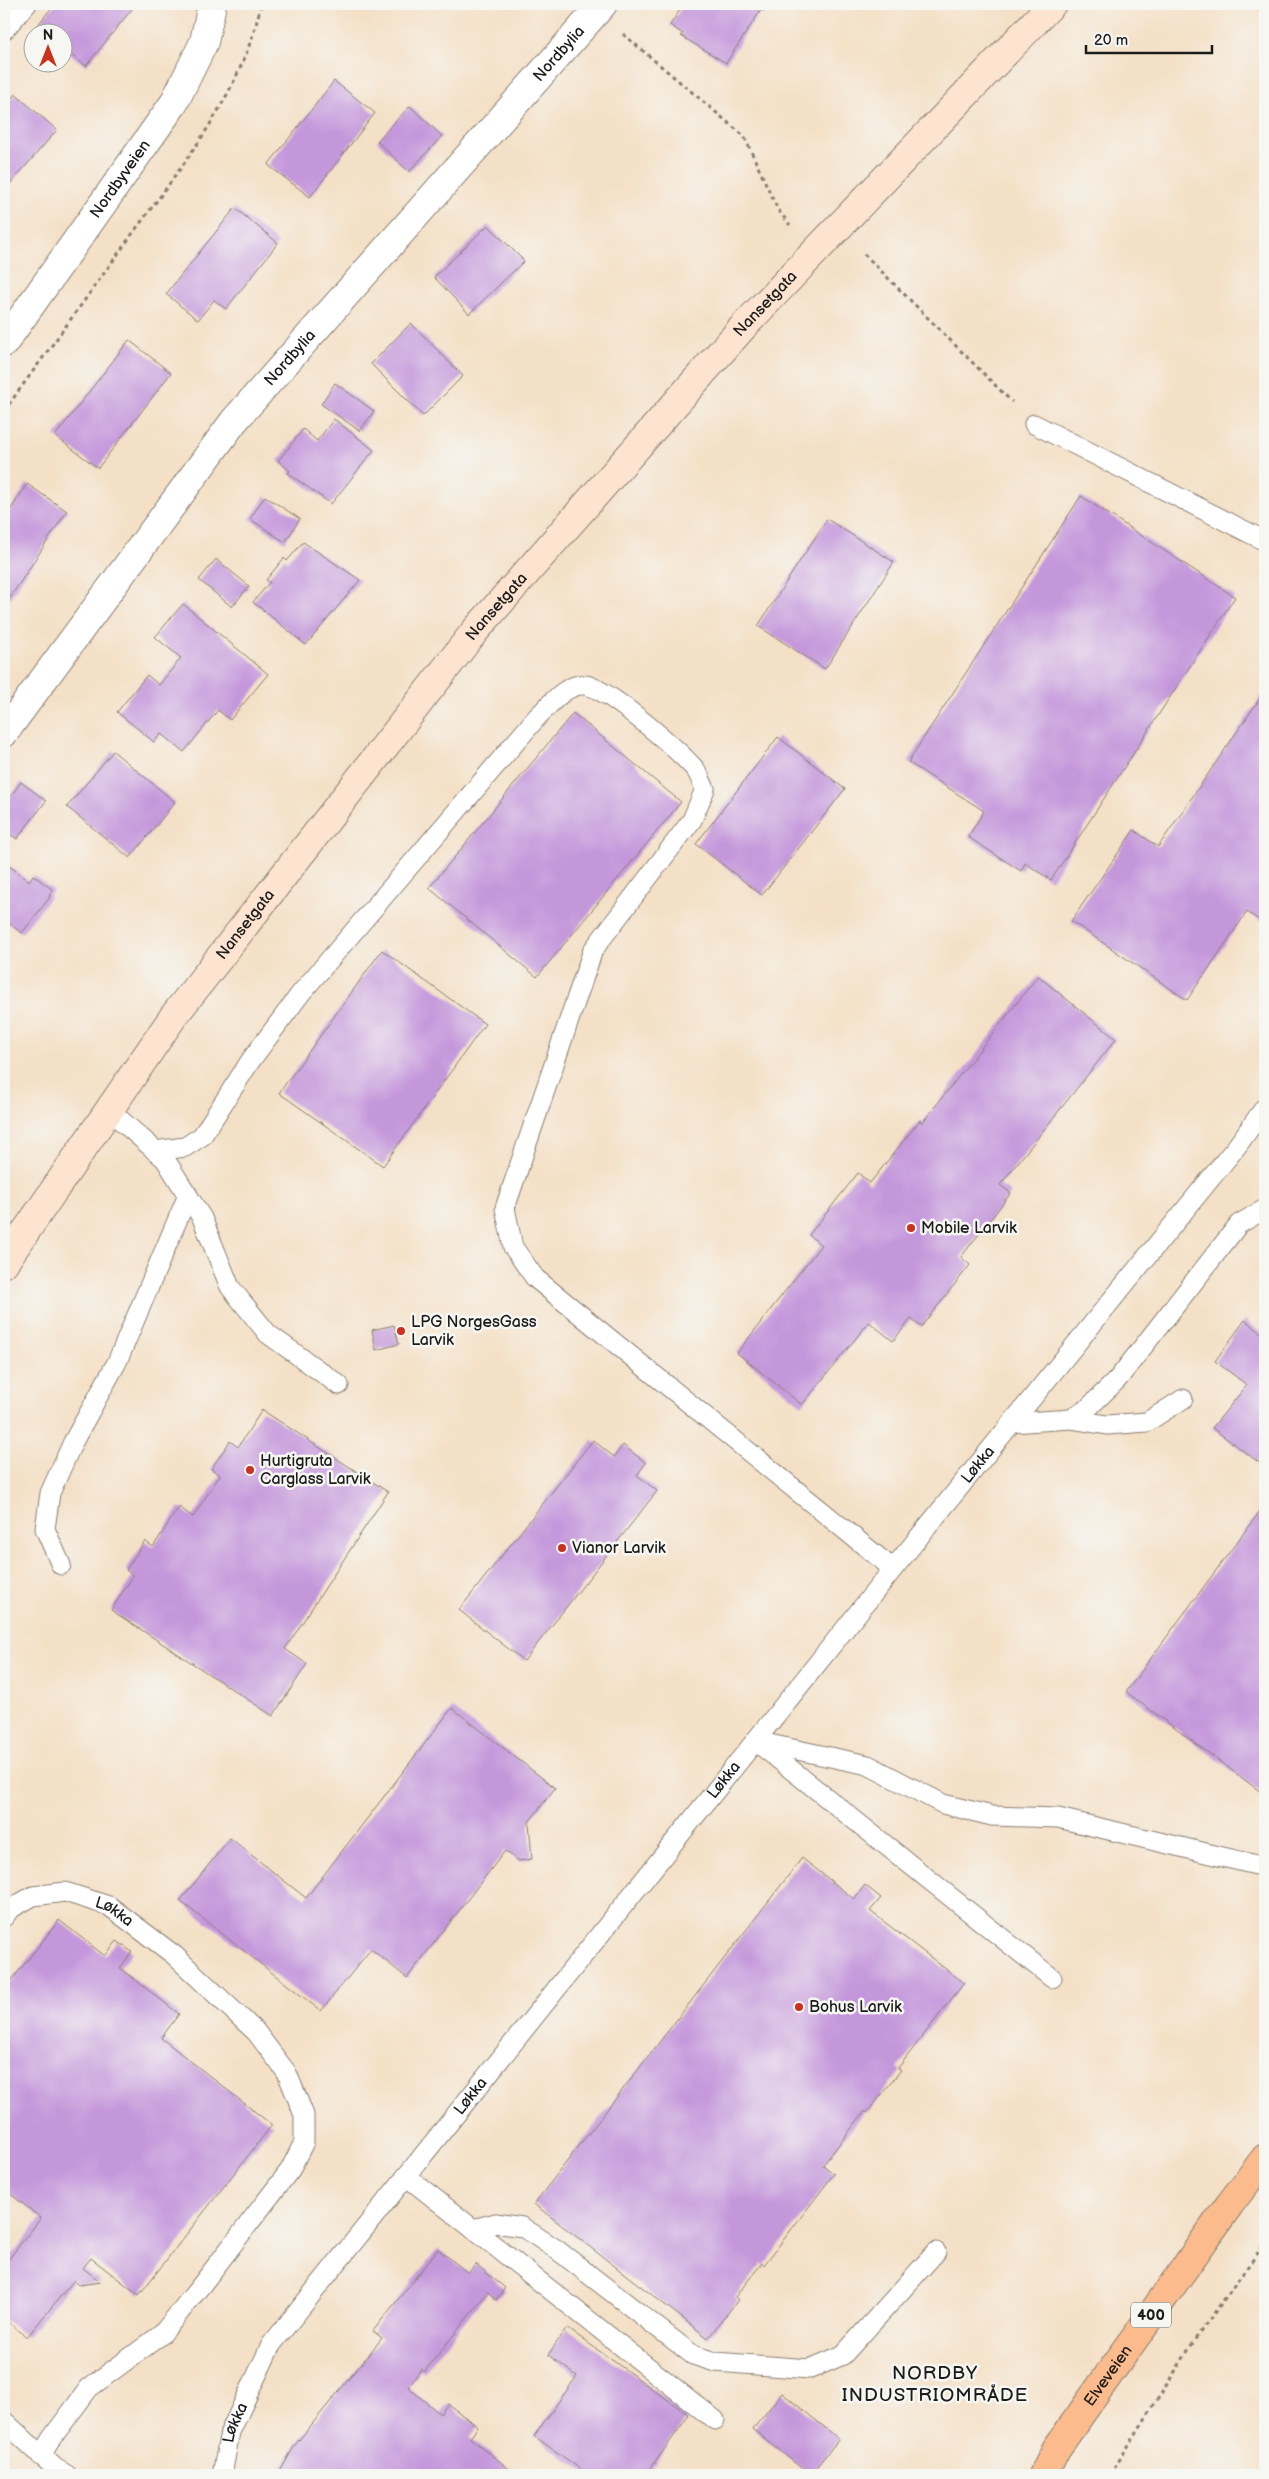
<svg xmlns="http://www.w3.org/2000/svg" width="1269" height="2479" viewBox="0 0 1269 2479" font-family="'Balsamiq Sans',sans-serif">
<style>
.building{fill:#c497db}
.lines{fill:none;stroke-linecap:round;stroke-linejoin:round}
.service-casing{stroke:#887e71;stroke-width:21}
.minor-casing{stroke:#887e71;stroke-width:30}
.secondary-casing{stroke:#887e71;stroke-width:30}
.trunk-casing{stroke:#887e71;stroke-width:30}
.path{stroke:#887e71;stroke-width:3;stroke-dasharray:4 4;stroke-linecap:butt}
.service{stroke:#fff;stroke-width:19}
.minor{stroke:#fff;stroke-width:28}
.secondary{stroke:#fde4d1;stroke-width:28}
.trunk{stroke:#fbbb8c;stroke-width:28}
.poi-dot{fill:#c8321e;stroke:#f6f6f2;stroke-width:2}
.labels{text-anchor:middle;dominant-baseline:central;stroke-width:5;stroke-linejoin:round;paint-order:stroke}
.shield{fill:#f6f6f2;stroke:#5d5d5c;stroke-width:1}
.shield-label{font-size:15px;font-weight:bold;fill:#1c1c1c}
.street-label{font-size:16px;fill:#1c1c1c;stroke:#f6f6f2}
.poi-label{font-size:16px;fill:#1c1c1c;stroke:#f6f6f2;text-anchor:start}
.quarter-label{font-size:19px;letter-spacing:1px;fill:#1c1c1c;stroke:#f6f6f2}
</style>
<rect width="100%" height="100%" fill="#f6f6f2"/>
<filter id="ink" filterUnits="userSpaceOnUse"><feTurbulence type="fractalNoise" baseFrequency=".02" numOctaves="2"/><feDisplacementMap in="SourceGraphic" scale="10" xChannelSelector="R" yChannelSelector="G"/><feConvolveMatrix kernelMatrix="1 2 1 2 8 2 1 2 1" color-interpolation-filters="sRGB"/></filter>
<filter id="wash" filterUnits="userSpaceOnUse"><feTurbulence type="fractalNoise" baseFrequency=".0096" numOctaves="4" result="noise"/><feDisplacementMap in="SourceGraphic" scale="20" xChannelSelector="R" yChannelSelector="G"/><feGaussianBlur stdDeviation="1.12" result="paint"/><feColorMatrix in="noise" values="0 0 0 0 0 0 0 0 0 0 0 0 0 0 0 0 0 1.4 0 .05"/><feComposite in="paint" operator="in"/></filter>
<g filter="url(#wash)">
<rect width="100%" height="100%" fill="#f4e0c6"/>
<g id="blocks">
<g class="building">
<path d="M55,4H136L86,66L62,48V32H43L36,27Z"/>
<path d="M684,4H769L764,11L761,10L726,63L681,36L683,34L670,25Z"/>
<path d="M334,81L375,113L310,197L268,165Z"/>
<path d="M15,94L57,130L4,191V107Z"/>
<path d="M410,106L442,136L409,172L377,141Z"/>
<path d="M235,208L278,243L226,309L214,300L198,320L166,294Z"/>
<path d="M488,225L524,261L469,314L434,277Z"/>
<path d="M411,323L463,376L423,416L371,364Z"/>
<path d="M129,340L171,373L98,468L55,436Z"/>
<path d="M335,383L374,411L360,431L321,404Z"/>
<path d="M334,419L374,450L331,504L288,473L290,471L278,461L303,429L317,441Z"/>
<path d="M27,484L67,511L4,607V520Z"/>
<path d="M265,496L300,519L285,542L250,519Z"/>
<path d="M1081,496L1235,597L1051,880L1025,863L1021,871L968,837L984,811L908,762Z"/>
<path d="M827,519L894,562L825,669L758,626Z"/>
<path d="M303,542L360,580L306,645L253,602L270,582L266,580L284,558L287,561Z"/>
<path d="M216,559L249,586L232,607L199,580Z"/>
<path d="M183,604L268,674L230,720L218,710L184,752L161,734L154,742L117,712L147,675L159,685L181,658L155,637Z"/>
<path d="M1265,691V924L1247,912L1187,1000L1071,921L1134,830L1158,847Z"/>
<path d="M573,713L681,802L537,977L429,888Z"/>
<path d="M778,737L845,789L762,895L696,844Z"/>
<path d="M113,751L175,802L130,858L67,807Z"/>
<path d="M21,782L46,801L17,839L4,830V805Z"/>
<path d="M4,862L29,881L33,875L53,890L49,896L50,897L22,933L6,921L4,923Z"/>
<path d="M382,950L485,1024L383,1166L279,1093Z"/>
<path d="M1038,976L1116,1039L1000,1185L1011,1193L961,1257L970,1265L921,1327L911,1319L893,1341L869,1322L802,1405L737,1353L821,1245L809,1235L858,1173L870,1183L920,1120L922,1123Z"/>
<path d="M1245,1320L1265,1336V1467L1212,1428L1247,1385L1215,1361Z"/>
<path d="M394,1325L399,1344L376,1350L372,1330Z"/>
<path d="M262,1410L388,1492L285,1649L307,1664L273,1716L111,1610L133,1576L126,1570L145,1541L153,1547L179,1507L193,1517L220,1475L211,1469L230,1441L238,1447Z"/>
<path d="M593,1440L614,1457L623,1445L646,1463L637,1475L657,1491L524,1661L459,1610Z"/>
<path d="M1265,1504V1795L1126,1692Z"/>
<path d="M452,1708L555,1788L529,1822L532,1859L519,1861L505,1851L407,1978L371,1949L321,2011L180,1901L230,1838L306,1898Z"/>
<path d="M802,1858L854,1899L865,1885L881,1898L870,1911L964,1983L898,2068L901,2070L867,2113L865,2111L823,2165L834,2174L764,2265L762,2263L735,2297L738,2300L708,2338L534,2204Z"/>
<path d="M59,1920L105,1956L117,1941L132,1952L120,1968L179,2014L161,2038L272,2125L139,2295L91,2258L83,2268L101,2282L79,2285L74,2280L27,2337L4,2319V2265L41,2218L4,2189V1990Z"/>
<path d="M438,2249L468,2273L476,2264L505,2288L496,2300L488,2292L424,2372L421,2369L408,2387L440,2414L448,2404L478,2427L470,2438L517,2475H278L295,2445L382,2338L373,2331Z"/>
<path d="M567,2328L689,2415L646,2475H589L534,2436L577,2376L548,2355Z"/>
<path d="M782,2393L839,2439L810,2475L753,2429Z"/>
</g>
</g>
</g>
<g filter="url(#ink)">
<use href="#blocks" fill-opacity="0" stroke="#887e71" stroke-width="1"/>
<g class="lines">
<defs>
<g id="service">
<path d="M4,30L27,4"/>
<path d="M1034,424L1265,541"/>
<path d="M109,1110L165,1159L202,1218L230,1287L268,1334L339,1385"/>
<path d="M155,1151L185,1147L202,1136L251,1060L301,993L538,716C550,705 566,683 585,685C608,688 678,750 695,769C699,774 702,783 705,789L692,820L593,950L505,1208L513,1247L535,1278L893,1569"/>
<path d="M1071,1419L1107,1425L1147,1422L1183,1399"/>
<path d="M1011,1423L1071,1419L1087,1409L1117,1380L1239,1224L1265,1209"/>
<path d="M61,1565L45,1529L50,1493L73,1442L117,1362L188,1195"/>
<path d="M755,1741L868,1765L943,1804L992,1816L1058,1818L1265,1867"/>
<path d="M758,1743L1052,1978"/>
<path id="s1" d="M4,1917L10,1909L33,1896L65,1892L109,1906L174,1955L256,2032L287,2073L304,2115V2142L290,2170L203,2283L162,2334L89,2388L51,2439L41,2456"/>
<path d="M406,2176L715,2420"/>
<path d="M473,2229L496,2223L522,2227L556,2249L693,2355L715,2362L810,2369L843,2355L936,2252"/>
<path d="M4,2421L55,2468L67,2475"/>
<path id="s2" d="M222,2475L230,2432L271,2345L893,1569L1237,1146L1265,1107"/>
</g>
<g id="minor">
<path id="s3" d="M4,343L174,103L204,42L212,4"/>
<path id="s4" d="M4,733L234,421L603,4"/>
</g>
<g id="secondary">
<path id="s5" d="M4,1263L173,1017L475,631L743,327L1052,4"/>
</g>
<g id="trunk">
<path id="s6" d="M1043,2475L1056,2449L1230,2204L1265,2158"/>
</g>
</defs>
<use href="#service" class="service-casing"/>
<use href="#minor" class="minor-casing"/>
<use href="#secondary" class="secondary-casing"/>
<use href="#trunk" class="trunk-casing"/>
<g class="path">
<path d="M623,34L744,136L778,210L790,225"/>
<path d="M864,254L1012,402"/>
<path d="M4,411C47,352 90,293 133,233C185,162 243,91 261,4"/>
<path d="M1110,2475L1196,2338L1265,2243"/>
</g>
<use href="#service" class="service"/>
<use href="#minor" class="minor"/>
<use href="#secondary" class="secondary"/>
<use href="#trunk" class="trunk"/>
</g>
</g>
<g class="poi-dot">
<circle cx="911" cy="1228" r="5"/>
<circle cx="401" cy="1331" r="5"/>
<circle cx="250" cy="1470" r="5"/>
<circle cx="562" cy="1548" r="5"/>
<circle cx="799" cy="2007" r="5"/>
</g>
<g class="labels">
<rect class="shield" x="1131" y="2302.5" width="40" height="25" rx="4"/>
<g class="shield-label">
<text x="1151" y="2315">400</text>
</g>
<g class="street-label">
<text stroke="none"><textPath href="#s4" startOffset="878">Nordbylia</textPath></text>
<text stroke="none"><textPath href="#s3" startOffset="201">Nordbyveien</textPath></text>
<text stroke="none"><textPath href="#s5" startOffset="1226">Nansetgata</textPath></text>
<text stroke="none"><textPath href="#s4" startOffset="472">Nordbylia</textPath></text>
<text stroke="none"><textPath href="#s5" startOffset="821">Nansetgata</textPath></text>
<text stroke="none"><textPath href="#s5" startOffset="416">Nansetgata</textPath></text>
<text stroke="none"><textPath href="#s2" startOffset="1269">Løkka</textPath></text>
<text stroke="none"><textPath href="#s2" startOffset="864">Løkka</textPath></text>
<text stroke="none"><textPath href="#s1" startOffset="122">Løkka</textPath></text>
<text stroke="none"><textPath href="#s2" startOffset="459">Løkka</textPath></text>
<text stroke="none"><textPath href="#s6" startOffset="119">Elveveien</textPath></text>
<text stroke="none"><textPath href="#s2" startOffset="54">Løkka</textPath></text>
</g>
<g class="poi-label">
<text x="921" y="1228">Mobile Larvik</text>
<text x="411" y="1322">LPG NorgesGass<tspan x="411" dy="18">Larvik</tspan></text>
<text x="260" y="1461">Hurtigruta<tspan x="260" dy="18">Carglass Larvik</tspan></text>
<text x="572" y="1548">Vianor Larvik</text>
<text x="809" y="2007">Bohus Larvik</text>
</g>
<g class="quarter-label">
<text x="935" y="2373">NORDBY<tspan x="935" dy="22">INDUSTRIOMRÅDE</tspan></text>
</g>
</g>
<rect width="1269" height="2479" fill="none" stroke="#f6f6f2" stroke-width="20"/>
<g transform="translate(48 48)"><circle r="24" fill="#f6f6f2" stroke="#9f9f9c"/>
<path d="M0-4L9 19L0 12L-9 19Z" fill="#c8321e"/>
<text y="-8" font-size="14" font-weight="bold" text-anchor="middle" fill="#1c1c1c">N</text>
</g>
<path d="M1086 45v8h126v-8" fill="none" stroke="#1c1c1c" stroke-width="2.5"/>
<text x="1094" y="45" font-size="15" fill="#1c1c1c" stroke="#f6f6f2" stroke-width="4" paint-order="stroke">20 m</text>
</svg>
